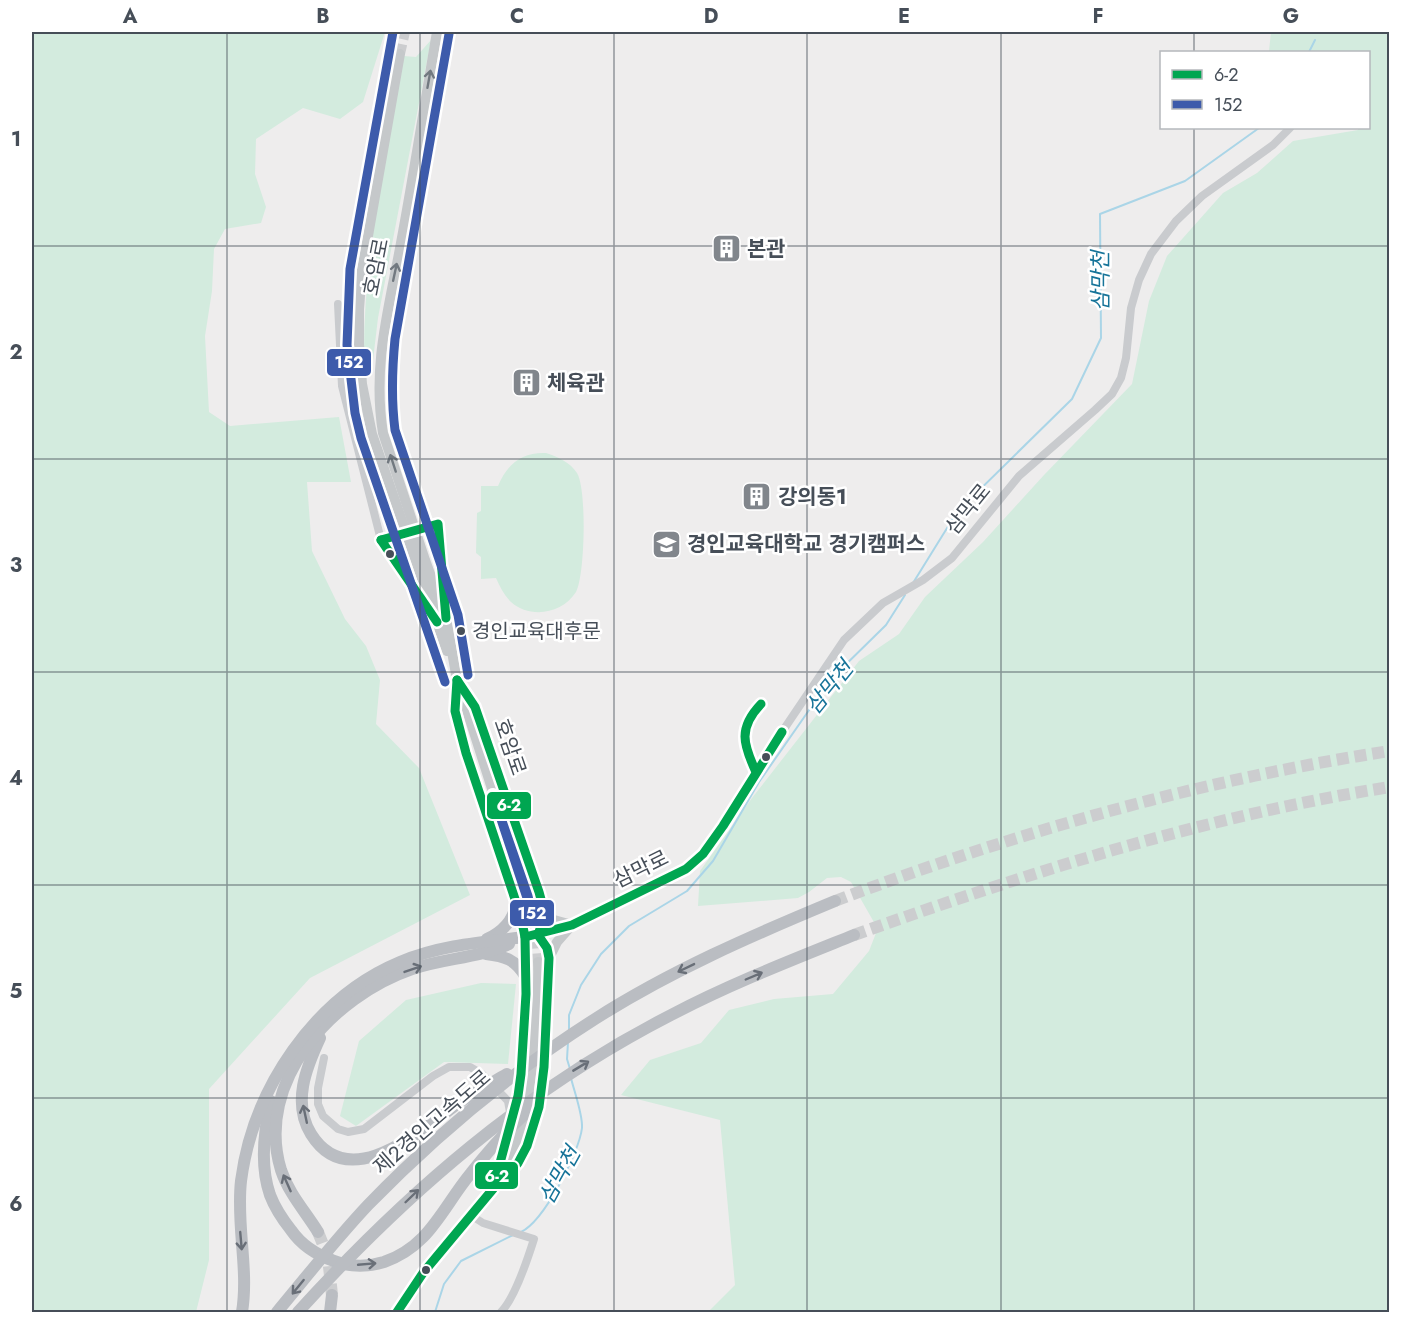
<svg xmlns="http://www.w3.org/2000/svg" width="1421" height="1344" viewBox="0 0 1421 1344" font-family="Jost,'Noto Sans KR',sans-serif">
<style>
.green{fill:#d3ebde}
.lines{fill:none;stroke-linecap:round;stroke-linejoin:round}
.stream{stroke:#aad5e7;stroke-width:2}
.major-tunnel{stroke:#cccdcf;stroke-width:10;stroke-dasharray:10 5;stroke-linecap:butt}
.highway-tunnel{stroke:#cccdcf;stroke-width:12;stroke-dasharray:12 6;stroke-linecap:butt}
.minor{stroke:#c9cbce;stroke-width:8}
.major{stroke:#c5c8ca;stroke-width:10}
.highway{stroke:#babdc2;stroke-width:12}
.bus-1-casing{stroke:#fff;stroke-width:14}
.bus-2-casing{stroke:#fff;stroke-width:14}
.bus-1{stroke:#00a651;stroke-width:9}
.bus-2{stroke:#3d5bab;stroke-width:9}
.oneway{stroke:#727980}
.oneway2{stroke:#696f78}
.grid{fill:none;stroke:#464e58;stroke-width:1.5;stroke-opacity:0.55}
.bus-dot{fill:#464e58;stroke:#fff;stroke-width:2}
.labels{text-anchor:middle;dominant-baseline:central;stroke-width:5;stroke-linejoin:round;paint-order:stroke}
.bus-label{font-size:20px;fill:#464e58;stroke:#fff;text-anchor:start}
.poi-label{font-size:21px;font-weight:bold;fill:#464e58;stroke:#fff;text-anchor:start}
.street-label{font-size:21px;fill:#464e58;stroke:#fff}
.water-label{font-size:22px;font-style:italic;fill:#177499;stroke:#fff}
.line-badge{stroke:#fff;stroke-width:2}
.badge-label{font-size:16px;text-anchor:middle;font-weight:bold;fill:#fff}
.neatline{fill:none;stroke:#464e58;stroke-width:2}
.grid-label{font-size:20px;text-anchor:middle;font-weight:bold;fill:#464e58}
</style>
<rect width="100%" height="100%" fill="#eeeded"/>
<g class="green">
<path d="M32,32H385L363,102L340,119L303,108L256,139L255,174L266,207L261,223L225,229L214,249L212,291L205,336L209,412L230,426L339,417L351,482H307L312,551L345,619L366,646L380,680L376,724L419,768L470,895L310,978L209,1089V1260L196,1312H32Z"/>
<path d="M1271,32H1389V1312H708L735,1285L720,1120L621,1095L650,1060L701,1043L729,1010L774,999L833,994L869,951L876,933L875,924L851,882L841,877L827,878L809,892L798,898L698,906L700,871L752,798L859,661L899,634L925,597L983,542L1044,475L1132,384L1149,301L1167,256L1223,193L1257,173L1293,141L1358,130V128H1368V52H1273L1269,51Z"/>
<path d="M431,40L378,318L373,360L370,367L367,366L364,359C363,257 386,156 404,56L416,57Z"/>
<path d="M546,453C558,457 570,462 577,473C587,489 585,576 576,592C562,614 530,619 511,602C504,595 500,587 496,578L481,579V557L476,553L477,513L481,511V486H498C507,464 522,452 546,453Z"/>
<path d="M481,983L516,984L508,1064L444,1062L356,1126L340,1116L359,1041L406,1000Z"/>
</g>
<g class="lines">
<g class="stream">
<path d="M1309,52L1315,40"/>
<path d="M913,583L957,512L1072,399L1101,338L1100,214L1185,181L1259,128"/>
<path d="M569,1030V1015L581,985L601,954L629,926L687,891L713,861L759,782L830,680L886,625L905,595"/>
<path d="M568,1042L567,1059L570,1069"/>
<path d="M521,1232C544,1221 579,1153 582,1128C583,1115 574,1091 571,1078"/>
<path d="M435,1312L444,1284L461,1261L513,1235"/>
</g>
<g class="major-tunnel">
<path d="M400,54L405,32"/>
<path d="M530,909L536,936L538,962"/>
</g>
<g class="highway-tunnel">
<path d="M835,901C1014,833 1200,780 1390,751"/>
<path d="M854,935C1028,873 1206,816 1390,787"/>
<path d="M318,1232L328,1257L332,1295"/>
</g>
<g class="minor">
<path d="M338,304L342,386L381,540L432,615"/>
<path d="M420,528L438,524L446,609"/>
<path d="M381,540L397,536"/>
<path d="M538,935C570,925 598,912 628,898C655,885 680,874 703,854L782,732L844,640L883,603L923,580L952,558L1019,476L1095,410L1112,394L1121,378L1126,358L1131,308L1139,280L1151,254L1176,221L1202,196L1273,145L1290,128"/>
<path d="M324,1058L318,1088V1104L323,1116L338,1129L348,1132L364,1129L433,1076L449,1067H470L482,1074L508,1101L511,1118"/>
<path d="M472,1216L483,1223L534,1239C528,1258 514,1299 501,1312"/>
</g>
<g class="major">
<path d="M437,32C425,102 414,173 401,243C389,309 372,365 383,433L425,560L446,618L457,680L455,711L466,753L521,917L525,937L526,994L521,1074L518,1096L493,1189"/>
<path d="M400,54L362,270L359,309V344L362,384L372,434L447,651"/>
<path d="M459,685L530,908"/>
<path d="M464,690L475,707L539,892L545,914L538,935"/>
<path d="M545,914L554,920L572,925L557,942L549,958"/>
<path d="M521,917H535L545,913"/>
<path d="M503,1180L516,1168L532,1134L540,1099L544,1075L549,970L547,948L538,935"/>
<path d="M397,1312C406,1299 414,1284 425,1271C447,1244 472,1219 492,1191C526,1143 531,1086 535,1030C537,1007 539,985 538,962"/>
</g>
<g class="highway">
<path d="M487,939C502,932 513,921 516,905"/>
<path d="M486,954C505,956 516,960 525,976"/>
<path d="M320,1038C306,1068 292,1103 311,1134C349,1195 420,1131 456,1105C473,1093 490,1084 507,1074"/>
<path d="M271,1101C264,1130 260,1166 270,1195C275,1208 283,1220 291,1230C302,1246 317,1255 334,1261C350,1267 368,1267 384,1262C430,1246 442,1208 471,1173C490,1149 510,1126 533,1107"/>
<path d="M318,1232C305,1211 289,1194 281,1170C254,1081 333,996 412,969C444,958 479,958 509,944"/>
<path d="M242,1312C249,1269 236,1225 241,1181C253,1089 314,998 400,962C440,945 483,942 525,937"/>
<path d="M277,1312C307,1276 336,1239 368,1205C436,1135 513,1071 595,1019C670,971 753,935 835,901"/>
<path d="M298,1312C408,1191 525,1090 671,1015C730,984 792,960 854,935"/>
<path d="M330,1312L332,1295"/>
</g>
<defs>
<g id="bus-1">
<path d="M381,540L438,524L446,618"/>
<path d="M381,540L437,622"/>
<path d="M457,680L475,707L539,892L545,914L538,935"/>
<path d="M756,772C743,744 738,728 761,704"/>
<path d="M525,937L572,925L686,869L703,854L723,826L782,732"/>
<path d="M505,1178L518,1163L527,1146L539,1107L544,1067L549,958L547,948L538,935"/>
<path d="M397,1312L423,1273L493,1189L518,1096L521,1074L526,994L525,937L521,917L466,753L455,711L457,680"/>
</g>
<g id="bus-2">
<path d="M393,32L350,269L347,345L355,413L361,438L445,682"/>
<path d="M449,34L395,339C392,370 391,399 395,430L458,615L468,675"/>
<path d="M493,795L528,896L532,913Z"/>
</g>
</defs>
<use href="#bus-1" class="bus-1-casing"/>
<use href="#bus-2" class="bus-2-casing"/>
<use href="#bus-1" class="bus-1"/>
<use href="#bus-2" class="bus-2"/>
</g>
<defs><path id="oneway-shaft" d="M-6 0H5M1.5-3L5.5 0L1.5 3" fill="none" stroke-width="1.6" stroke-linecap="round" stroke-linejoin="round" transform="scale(1.5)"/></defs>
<g class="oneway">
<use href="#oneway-shaft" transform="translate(429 79) rotate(-80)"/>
<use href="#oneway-shaft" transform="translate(395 272) rotate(-78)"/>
<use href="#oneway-shaft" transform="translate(393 463) rotate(-108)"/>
</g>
<g class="oneway2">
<use href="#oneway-shaft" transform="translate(686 968) rotate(154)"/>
<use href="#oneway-shaft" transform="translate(413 969) rotate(-19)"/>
<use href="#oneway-shaft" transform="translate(754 976) rotate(-23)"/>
<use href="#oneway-shaft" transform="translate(581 1066) rotate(-31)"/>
<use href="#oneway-shaft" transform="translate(305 1114) rotate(-102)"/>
<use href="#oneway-shaft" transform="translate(287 1183) rotate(-114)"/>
<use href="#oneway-shaft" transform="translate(412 1196) rotate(-44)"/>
<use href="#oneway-shaft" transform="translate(241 1241) rotate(85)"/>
<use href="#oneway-shaft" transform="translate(367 1264) rotate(-5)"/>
<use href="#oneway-shaft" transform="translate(298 1287) rotate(129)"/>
</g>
<path class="grid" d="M227,32V1312M420,32V1312M614,32V1312M807,32V1312M1001,32V1312M1194,32V52M1194,128V1312M32,246H1390M32,459H1390M32,672H1390M32,885H1390M32,1098H1390"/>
<defs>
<symbol id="building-square" viewBox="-11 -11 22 22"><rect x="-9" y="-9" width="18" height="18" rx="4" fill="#81868c" stroke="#fff"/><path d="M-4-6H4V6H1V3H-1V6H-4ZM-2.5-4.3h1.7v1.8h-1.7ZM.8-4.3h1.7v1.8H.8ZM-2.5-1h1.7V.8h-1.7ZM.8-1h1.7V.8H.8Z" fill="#fff"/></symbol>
<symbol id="university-square" viewBox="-11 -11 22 22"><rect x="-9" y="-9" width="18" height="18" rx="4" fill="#81868c" stroke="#fff"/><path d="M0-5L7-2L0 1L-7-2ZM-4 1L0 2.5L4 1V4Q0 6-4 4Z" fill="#fff"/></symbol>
</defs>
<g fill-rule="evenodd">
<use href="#building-square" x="710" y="232" width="33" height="33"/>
<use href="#building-square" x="510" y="366" width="33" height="33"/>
<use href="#building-square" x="740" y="480" width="33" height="33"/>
<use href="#university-square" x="650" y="528" width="33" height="33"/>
</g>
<g class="bus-dot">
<circle cx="390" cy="554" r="5"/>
<circle cx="461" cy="631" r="5"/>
<circle cx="766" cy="757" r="5"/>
<circle cx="426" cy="1270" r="5"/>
</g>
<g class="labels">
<g class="bus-label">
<text x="472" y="631">경인교육대후문</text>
</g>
<g class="poi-label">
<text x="747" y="249">본관</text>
<text x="547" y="383">체육관</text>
<text x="778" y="497">강의동1</text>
<text x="687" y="544">경인교육대학교 경기캠퍼스</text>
</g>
<g class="street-label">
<text transform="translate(376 267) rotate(-79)">호암로</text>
<text transform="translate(968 509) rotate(-51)">삼막로</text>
<text transform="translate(510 747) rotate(71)">호암로</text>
<text transform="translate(641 869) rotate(-26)">삼막로</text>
<text transform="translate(432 1122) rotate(-41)">제2경인고속도로</text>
</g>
<g class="water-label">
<text transform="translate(1100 281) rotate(-90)">삼막천</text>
<text transform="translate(829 687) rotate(-51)">삼막천</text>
<text transform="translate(559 1175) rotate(-61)">삼막천</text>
</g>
</g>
<g class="line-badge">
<rect x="326" y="348" width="46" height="29" rx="6" fill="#3d5bab"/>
<rect x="486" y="791" width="46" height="29" rx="6" fill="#00a651"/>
<rect x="509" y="899" width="46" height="28" rx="6" fill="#3d5bab"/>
<rect x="474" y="1161" width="45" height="29" rx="6" fill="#00a651"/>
</g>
<g class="badge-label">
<text x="349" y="368">152</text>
<text x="509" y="811">6-2</text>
<text x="532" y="919">152</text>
<text x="497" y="1182">6-2</text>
</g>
<rect width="1421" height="1344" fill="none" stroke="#ffffff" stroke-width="66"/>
<rect x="1160" y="51" width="210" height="78" fill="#ffffff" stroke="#b5b8bc" stroke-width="1.5"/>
<rect x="1172" y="70" width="30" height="9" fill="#00a651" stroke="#b5b8bc" stroke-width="1.5"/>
<text x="1214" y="81" font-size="18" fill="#464e58">6-2</text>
<rect x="1172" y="100" width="30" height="9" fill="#3d5bab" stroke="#b5b8bc" stroke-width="1.5"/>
<text x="1214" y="111" font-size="18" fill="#464e58">152</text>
<rect x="33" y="33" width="1355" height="1278" class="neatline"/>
<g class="grid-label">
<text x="130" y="23">A</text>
<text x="323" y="23">B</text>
<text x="517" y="23">C</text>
<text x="711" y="23">D</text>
<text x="904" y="23">E</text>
<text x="1098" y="23">F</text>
<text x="1291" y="23">G</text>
<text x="16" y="146">1</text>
<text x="16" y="359">2</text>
<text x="16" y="572">3</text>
<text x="16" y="785">4</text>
<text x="16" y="998">5</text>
<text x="16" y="1211">6</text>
</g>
</svg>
